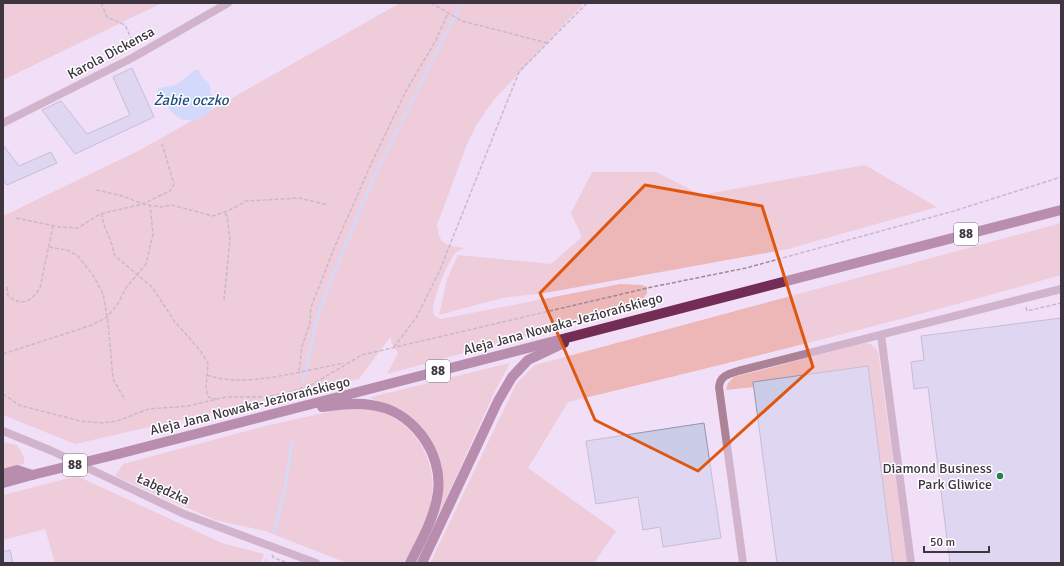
<svg xmlns="http://www.w3.org/2000/svg" width="1064" height="566" viewBox="0 0 1064 566" font-family="Signika,sans-serif">
<style>
.green{fill:#ecb7b6}
.water{fill:#afd2fc}
.lines{fill:none;stroke-linecap:round;stroke-linejoin:round}
.stream{stroke:#afd2fc;stroke-width:2.5}
.building{fill:#cbcce8;stroke:#9494af}
.path{stroke:#988b9d;stroke-width:1.5;stroke-dasharray:4 2;stroke-linecap:butt}
.minor{stroke:#ac8296;stroke-width:8}
.major{stroke:#732c54;stroke-width:10}
.major-bridge{stroke:#732c54;stroke-width:10}
.marked{fill:none;stroke:#df570f;stroke-width:3;stroke-linejoin:round}
.poi-dot{fill:#277f54;stroke:#fff;stroke-width:1.5}
.labels{text-anchor:middle;dominant-baseline:central;stroke-width:3;stroke-linejoin:round;paint-order:stroke}
.shield{fill:#fff;stroke:#777279;stroke-width:1}
.shield-label{font-size:13px;font-weight:bold;fill:#3d3640}
.street-label{font-size:14px;fill:#3d3640;stroke:#fff}
.poi-label{font-size:14px;fill:#3d3640;stroke:#fff;text-anchor:end}
.water-label{font-size:15px;font-style:italic;fill:#1f4e81;stroke:#fff}
</style>
<rect width="100%" height="100%" fill="#f1dff8"/>
<g class="green">
<path d="M3,3H162L3,80Z"/>
<path d="M400,3H584L492,102L477,124L467,144L437,225C440,246 445,245 464,248C460,250 457,251 454,255C447,263 432,301 433,311C433,316 437,317 441,319L620,284L642,285L647,287V293L639,305L387,374L398,353L391,342V336L359,379L75,444L3,415V216L140,150Z"/>
<path d="M865,165L937,207L788,249L545,293L502,298L439,315L447,279L458,255L551,264L582,237L571,213L592,172H656L701,195Z"/>
<path d="M1061,223V275C898,322 733,362 568,402L528,468L616,531L594,563H430L516,384L535,365Z"/>
<path d="M864,343L871,344L878,351L907,563H893L868,366L753,382L754,387L726,390L728,383L734,377Z"/>
<path d="M510,363L494,393L417,563H413L433,520L437,455L384,403L372,399L371,397Z"/>
<path d="M342,409C351,409 363,407 372,409C412,419 437,457 432,496C431,508 425,520 420,531C415,542 411,553 403,563H347L265,531L215,520L115,476L123,464L265,426Z"/>
<path d="M3,442L17,445L24,457V464L3,469Z"/>
<path d="M77,476L222,543L264,554L261,563H55L45,529L3,540V495Z"/>
</g>
<path class="water" d="M195,70H199L202,78L208,82L211,88L210,92C222,110 198,125 181,119C170,114 163,100 157,91L159,88L176,85Z"/>
<g class="lines">
<g class="stream">
<path d="M303,381L320,307L349,237L373,179L461,3"/>
<path d="M274,532L285,488L292,441"/>
<path d="M265,563L266,560"/>
</g>
</g>
<g class="building">
<path d="M132,68L154,117L75,154L42,110L61,101L87,134L130,115L113,77Z"/>
<path d="M3,145L19,166L51,152L57,163L7,185L3,180Z"/>
<path d="M1061,318V563H950L928,387L914,389L911,362L924,360L921,336Z"/>
<path d="M868,366L893,563H777L753,382Z"/>
<path d="M704,423L721,538L663,547L660,527L643,530L638,497L596,504L586,441Z"/>
<path d="M10,550L13,563H3V552Z"/>
</g>
<g class="lines">
<g class="path">
<path d="M101,3L107,17L125,25L131,38"/>
<path d="M431,3L462,21L547,43"/>
<path d="M96,190L123,196L143,204L160,207L172,205L213,216L228,211L246,201L299,198L328,205"/>
<path d="M102,213C102,229 113,239 114,255L152,287L175,322L199,349L208,363L206,388L208,397L216,399"/>
<path d="M16,218L60,227L78,228L100,214L143,204L159,196L170,191L174,184L162,144"/>
<path d="M49,247L67,250L77,255L93,275L103,294L108,322L113,379L125,400"/>
<path d="M7,287L8,296C22,306 30,303 40,288L53,226"/>
<path d="M224,300L230,239L227,216L224,213"/>
<path d="M1026,307L1027,311L1061,303"/>
<path d="M394,347L416,318L439,272L519,72L587,3"/>
<path d="M3,354L92,325L107,317L117,305L126,288L146,264L153,234L150,205"/>
<path d="M299,371L302,346L310,323L311,307L335,246L372,162L406,91L436,40L448,13"/>
<path d="M207,375C245,389 304,370 344,363"/>
<path d="M3,394L19,405L80,421L102,423L117,421L149,409L188,406L226,397H258L284,394L311,385L362,355L652,287L746,268L954,211L1061,177"/>
<path d="M272,555L274,558L288,563"/>
</g>
<g class="minor">
<path d="M3,123L132,58L228,3"/>
<path d="M881,335L911,563"/>
<path d="M3,431L52,451L184,514L316,563"/>
<path d="M743,563L719,387C720,376 728,374 738,371L1061,289"/>
</g>
<g class="major">
<path d="M322,407C338,405 355,402 371,405C412,410 443,452 438,492C435,517 421,541 410,563"/>
<path d="M118,454L1061,210"/>
<path d="M3,474L17,470L32,475"/>
<path d="M3,483L32,475"/>
<path d="M422,563L498,401L512,377L528,360L564,343"/>
</g>
<path class="major-bridge" d="M32,475L118,454"/>
</g>
<path d="M0 0H1064V566H0ZM645,185L762,206L813,367L698,471L595,420L540,293Z" fill="#f1dff8" fill-opacity=".55" fill-rule="evenodd"/>
<path class="marked" d="M645,185L762,206L813,367L698,471L595,420L540,293Z"/>
<circle class="poi-dot" cx="1000" cy="476" r="4"/>
<g class="labels">
<g class="shield">
<rect x="954" y="223" width="24" height="22" rx="3"/>
<rect x="426" y="360" width="24" height="22" rx="3"/>
<rect x="63" y="454" width="24" height="22" rx="3"/>
</g>
<g class="shield-label">
<text x="966" y="234">88</text>
<text x="438" y="371">88</text>
<text x="75" y="465">88</text>
</g>
<g class="street-label">
<text transform="translate(111 53) rotate(-28)">Karola Dickensa</text>
<text transform="translate(563 324) rotate(-15)">Aleja Jana Nowaka-Jeziorańskiego</text>
<text transform="translate(250 406) rotate(-14)">Aleja Jana Nowaka-Jeziorańskiego</text>
<text transform="translate(163 489) rotate(25)">Łabędzka</text>
</g>
<g class="poi-label">
<text x="992" y="468">Diamond Business<tspan x="992" dy="16">Park Gliwice</tspan></text>
</g>
<g class="water-label">
<text x="191" y="100">Żabie oczko</text>
</g>
</g>
<rect width="1064" height="566" fill="none" stroke="#3d3640" stroke-width="8"/>
<path d="M924 546v6h65v-6" fill="none" stroke="#3d3640" stroke-width="2"/>
<text x="930" y="546" font-size="12" fill="#3d3640" stroke="#ffffff" stroke-width="3" paint-order="stroke">50 m</text>
</svg>
